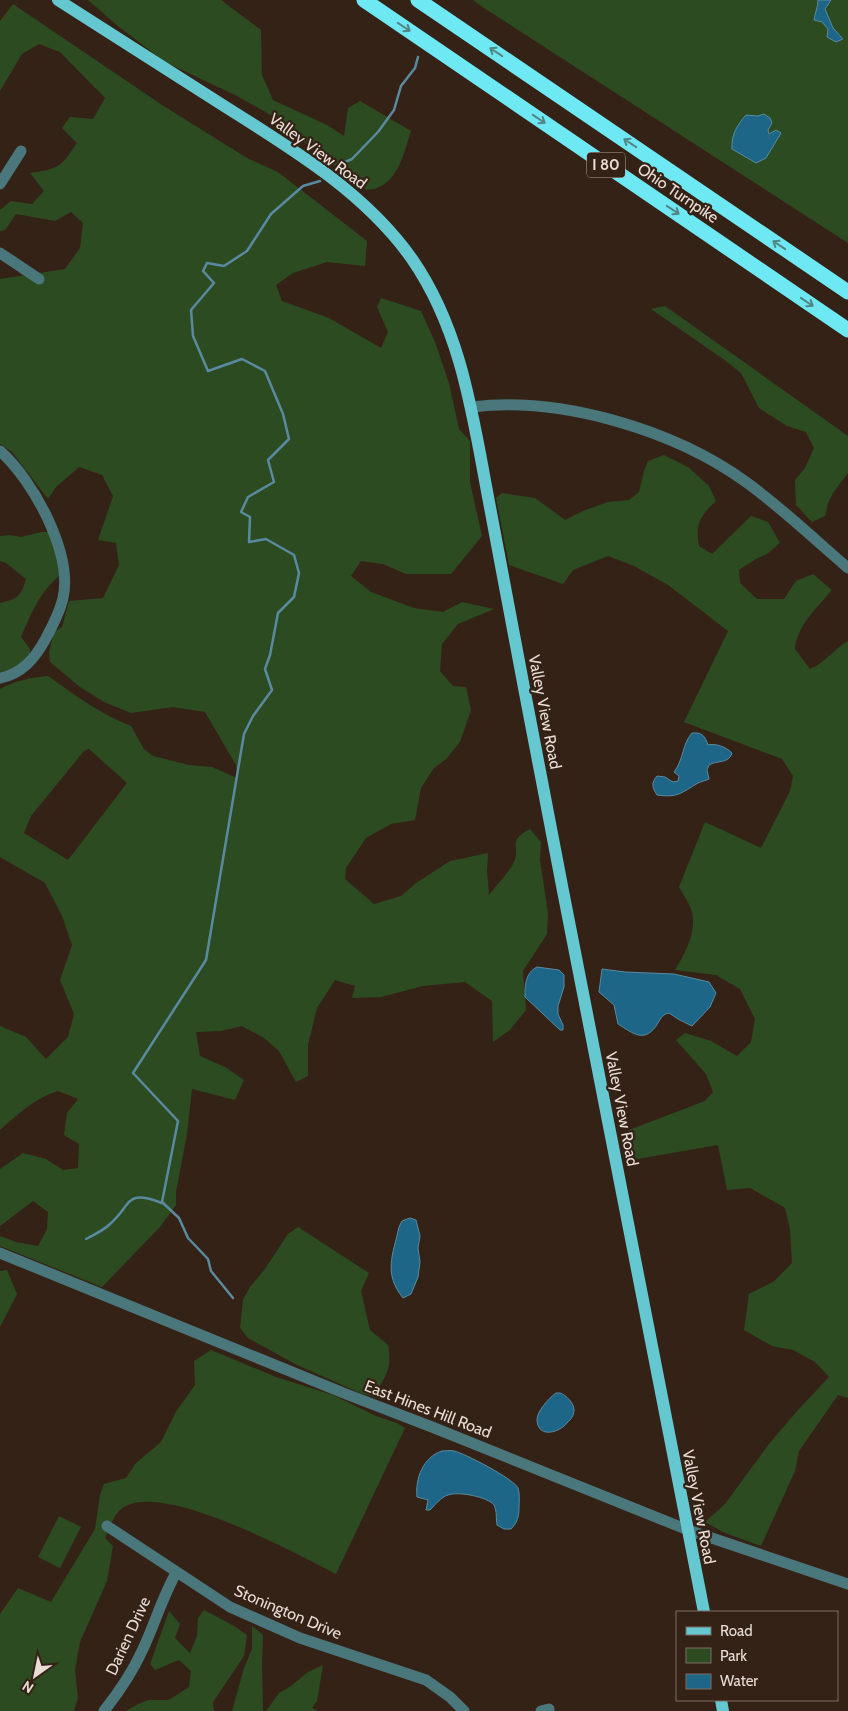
<svg xmlns="http://www.w3.org/2000/svg" width="848" height="1711" viewBox="0 0 848 1711" font-family="Cabin,sans-serif">
<style>
.green{fill:#2c4b21;fill-rule:evenodd}
.water{fill:#1d6688;stroke:#5a8a9f}
.lines{fill:none;stroke-linecap:round;stroke-linejoin:round}
.stream{stroke:#5a8a9f;stroke-width:2.5}
.minor{stroke:#4a777b;stroke-width:11}
.major{stroke:#65c8d0;stroke-width:12}
.highway{stroke:#6ee8f2;stroke-width:15}
.oneway{stroke:#528584}
.labels{text-anchor:middle;dominant-baseline:central;stroke-width:4.5;stroke-linejoin:round;paint-order:stroke}
.shield{fill:#352217;stroke:#b3a59c;stroke-width:1}
.shield-label{font-size:15px;font-weight:bold;fill:#e9ddd5}
.street-label{font-size:16px;fill:#e9ddd5;stroke:#352217}
</style>
<rect width="100%" height="100%" fill="#352217"/>
<g class="green">
<path d="M88,0H221L261,30L262,75L273,100L327,125L344,136L348,108L360,101L411,131C405,149 399,179 379,187C376,189 371,189 367,190L356,183L269,114L235,95L165,62L118,26Z"/>
<path d="M473,0H848V243L481,6Z"/>
<path d="M13,4L162,105L247,158L278,172L367,241L365,266L327,262L293,273L276,285L282,301L329,318L381,348L388,332L377,307L381,298L421,311L435,342L449,383L459,429L470,441V482L482,536L451,574H406L383,564L361,561L351,576L371,592L414,608L443,612L462,602L494,609L458,624L442,644L440,671L453,686L466,687L471,710L460,742L446,759L434,768L421,788L415,820L391,824L366,838L346,868L345,879L374,904L401,896L416,883L450,861L488,853L487,871L489,895C497,884 508,874 514,862C521,848 506,841 530,829L541,842L540,860L548,913L547,934L523,971L526,1010L510,1030L493,1042L492,1001L465,982L423,986L381,997L352,998L355,986L335,980L317,1008L308,1045V1076L296,1082L279,1051L264,1038L242,1026L221,1031L196,1032L200,1056L225,1067L244,1080L235,1100L192,1089L187,1134L176,1192V1205L160,1227L102,1287L0,1246V1236L16,1242L38,1246L47,1229L48,1212L33,1201L0,1226V1169L23,1153L46,1159L63,1170L78,1168L79,1144L64,1135L67,1113L78,1099L58,1091C35,1098 18,1114 0,1130V1026L26,1037L46,1059L68,1037L74,1014L60,980L72,945L62,916L45,883L0,857V689C15,680 31,678 48,676C75,695 100,714 131,726L144,749L153,756L189,765L212,767L237,778L236,765L205,712L173,707L131,713L104,702L80,687L50,662L49,652L54,632L62,627L69,601L103,598L119,565L116,543L98,540L113,496L102,475L79,467L56,487L48,499L12,452L0,444V279L65,269L80,248L83,223L71,212L55,221L16,214L5,230L0,231V210L11,201L32,204L44,191L30,173C59,169 61,167 77,143L62,128L70,117L93,119L105,98L60,52L39,44L22,54L0,91V21ZM89,749L127,783L68,860L24,833L31,816L84,751Z"/>
<path d="M665,306L848,436V473L833,493L828,503L825,516L812,522L796,505L795,480L805,468L814,448L806,432L787,426L759,408L741,373L726,361L651,309Z"/>
<path d="M664,455L688,467L709,486L716,501C700,516 695,524 699,546L712,554L751,516L768,522L780,543L767,554L756,559L739,570L740,583L757,599H784L796,581L813,574L832,590C817,608 797,625 795,649L810,669C825,663 834,649 848,641V1398L838,1395L799,1451L795,1471L761,1546L725,1533L705,1522L725,1504L769,1444L798,1410L829,1377L815,1362L793,1350L772,1346L744,1330L749,1294L773,1282L792,1263L790,1229L785,1208L750,1188L727,1190L718,1145L632,1160L621,1133L705,1101L713,1092L706,1074L676,1040L685,1033L711,1041L737,1056L751,1042L755,1019L740,989L716,975L675,970C686,952 698,929 691,909C688,901 683,894 679,887L705,822L761,848L790,791L793,776L782,759L684,722L728,631L668,585L634,566L608,556L573,570L563,584L509,565L496,498L502,493L535,498L565,520L585,510L608,502L629,500L639,492L644,471L648,461Z"/>
<path d="M41,532H50L57,550L59,576C39,593 31,614 21,637L30,649V657L16,670L0,672V603C17,599 21,597 26,579L6,563L0,561V536L10,535L21,537Z"/>
<path d="M298,1227L369,1273L361,1291L370,1330L388,1345C389,1351 390,1358 389,1365C387,1375 379,1390 371,1396L360,1393L295,1364L248,1338L240,1328L243,1300L250,1287L265,1269L288,1234Z"/>
<path d="M7,1270L17,1294L0,1327V1271Z"/>
<path d="M211,1350L276,1377L333,1395L376,1416L397,1423L405,1428L336,1574C299,1555 153,1475 119,1511C113,1517 109,1530 105,1538L113,1546L107,1581L80,1642L75,1670L78,1698L74,1711H0V1614L18,1588L51,1602L95,1529L100,1495L104,1484L126,1478L136,1463L161,1442L177,1410L195,1385L194,1361Z"/>
<path d="M59,1516L81,1527L60,1568L38,1557Z"/>
<path d="M204,1610L234,1626L247,1635L244,1656L213,1702L214,1711H126L138,1704L149,1700H169L189,1687L191,1671L179,1660L155,1670L150,1664L169,1611L180,1624L175,1638L190,1653L197,1636L198,1618Z"/>
<path d="M252,1626L263,1635L262,1665L263,1711H232L244,1668L252,1649Z"/>
<path d="M323,1665L317,1701L312,1708L318,1711H266L279,1693L291,1686L308,1672Z"/>
</g>
<g class="water">
<path d="M818,0H831L825,9L833,28L843,39L836,42L827,37L828,29L822,22L814,20C815,12 818,8 818,0Z"/>
<path d="M764,114L770,118L772,123L768,130L769,134L776,130L781,133L766,158L756,163L732,149C731,135 737,125 746,115L758,116Z"/>
<path d="M692,733C702,732 705,736 708,745C716,743 726,747 732,753C729,764 717,760 709,765L707,770L709,779C705,781 702,781 698,783C681,793 678,798 657,795C652,787 651,783 657,776L665,777L673,782L678,781L679,776L674,772C684,759 682,744 692,733Z"/>
<path d="M537,967L559,970L564,975V987L558,1006V1014L563,1025V1030H560L525,997C525,986 525,973 537,967Z"/>
<path d="M602,969L625,972L674,974L709,982L716,993L710,1007L692,1026L678,1019L669,1013C663,1014 661,1018 658,1023C645,1044 634,1034 618,1024L614,1005L599,992Z"/>
<path d="M410,1218L416,1220L420,1236L418,1248L420,1262L418,1277L411,1294L403,1298C383,1273 393,1255 399,1227L402,1221Z"/>
<path d="M556,1393H560C566,1395 574,1403 574,1410C574,1416 571,1419 567,1423C560,1432 539,1439 537,1421C536,1412 549,1398 556,1393Z"/>
<path d="M442,1451C445,1451 450,1450 454,1451C464,1453 514,1479 518,1488C520,1493 519,1502 519,1508C519,1517 517,1523 511,1529H504L497,1525C496,1519 497,1511 494,1505C488,1497 458,1491 448,1495C441,1497 435,1505 430,1510H426L428,1500L417,1497C415,1479 423,1457 442,1451Z"/>
</g>
<g class="lines">
<g class="stream">
<path d="M338,165L352,159L378,132L394,110L401,86L415,68L418,57"/>
<path d="M86,1239C94,1235 104,1230 110,1224C133,1204 124,1189 162,1203"/>
<path d="M233,1298L211,1271L208,1259L188,1238L179,1218L162,1202L178,1121L133,1073L206,960L244,734L253,716L272,690L265,669L270,655L278,613L294,597L299,573L294,555L266,539L249,542L250,517L241,512L248,497L274,482L268,460L289,439L283,414L265,371L242,359L208,371L193,336L191,310L214,283L203,271L207,263L224,266L247,251L271,214L303,186L320,181"/>
</g>
<g class="minor">
<path d="M0,184L21,151"/>
<path d="M0,253L39,279"/>
<path d="M472,407C561,396 674,430 746,482C782,508 814,539 848,568"/>
<path d="M0,451C33,480 73,553 63,598C60,612 52,627 45,640C35,658 22,674 0,678"/>
<path d="M0,1253L346,1394L432,1427L688,1530L848,1584"/>
<path d="M107,1526L230,1607L300,1638L426,1680L450,1697L464,1711"/>
<path d="M104,1711C119,1692 132,1673 142,1651C154,1626 162,1598 176,1573"/>
<path d="M541,1711L549,1709"/>
</g>
<g class="major">
<path d="M58,0C112,35 167,69 221,104C290,148 364,191 412,259C462,331 473,418 489,502C503,575 516,647 530,719C587,1017 645,1315 704,1612"/>
<path d="M721,1700L723,1711"/>
</g>
<g class="highway">
<path d="M364,0L848,330"/>
<path d="M418,0L848,292"/>
</g>
</g>
<defs><path id="oneway-shaft" d="M-6 0H5M1.5-3L5.5 0L1.5 3" fill="none" stroke-width="1.6" stroke-linecap="round" stroke-linejoin="round" transform="scale(1.25)"/></defs>
<g class="oneway">
<use href="#oneway-shaft" transform="translate(404 27) rotate(34)"/>
<use href="#oneway-shaft" transform="translate(496 52) rotate(-146)"/>
<use href="#oneway-shaft" transform="translate(539 119) rotate(34)"/>
<use href="#oneway-shaft" transform="translate(630 143) rotate(-146)"/>
<use href="#oneway-shaft" transform="translate(673 210) rotate(34)"/>
<use href="#oneway-shaft" transform="translate(779 245) rotate(-146)"/>
<use href="#oneway-shaft" transform="translate(807 302) rotate(34)"/>
</g>
<g class="labels">
<rect class="shield" x="587" y="152.5" width="38" height="25" rx="4"/>
<g class="shield-label">
<text x="606" y="165">I 80</text>
</g>
<g class="street-label">
<text transform="translate(318 151) rotate(36)">Valley View Road</text>
<text transform="translate(678 193) rotate(34)">Ohio Turnpike</text>
<text transform="translate(545 712) rotate(79)">Valley View Road</text>
<text transform="translate(622 1109) rotate(79)">Valley View Road</text>
<text transform="translate(428 1409) rotate(21)">East Hines Hill Road</text>
<text transform="translate(699 1507) rotate(79)">Valley View Road</text>
<text transform="translate(288 1612) rotate(23)">Stonington Drive</text>
<text transform="translate(128 1636) rotate(-65)">Darien Drive</text>
</g>
</g>
<rect x="676" y="1611" width="162" height="90" fill="#352217" stroke="#7d6d63"/>
<rect x="686" y="1627" width="25" height="8" fill="#65c8d0" stroke="#7d6d63"/>
<text x="720" y="1636" font-size="15" fill="#e9ddd5">Road</text>
<rect x="686" y="1648" width="25" height="15" fill="#2c4b21" stroke="#7d6d63"/>
<text x="720" y="1661" font-size="15" fill="#e9ddd5">Park</text>
<rect x="686" y="1674" width="25" height="15" fill="#1d6688" stroke="#7d6d63"/>
<text x="720" y="1686" font-size="15" fill="#e9ddd5">Water</text>
<g transform="translate(35 1676) rotate(213)" stroke="#352217" stroke-width="4" paint-order="stroke">
<path d="M0-4L9 19L0 12L-9 19Z" fill="#e9ddd5"/>
<text y="-8" font-size="14" font-weight="bold" text-anchor="middle" fill="#e9ddd5">N</text>
</g>
</svg>
